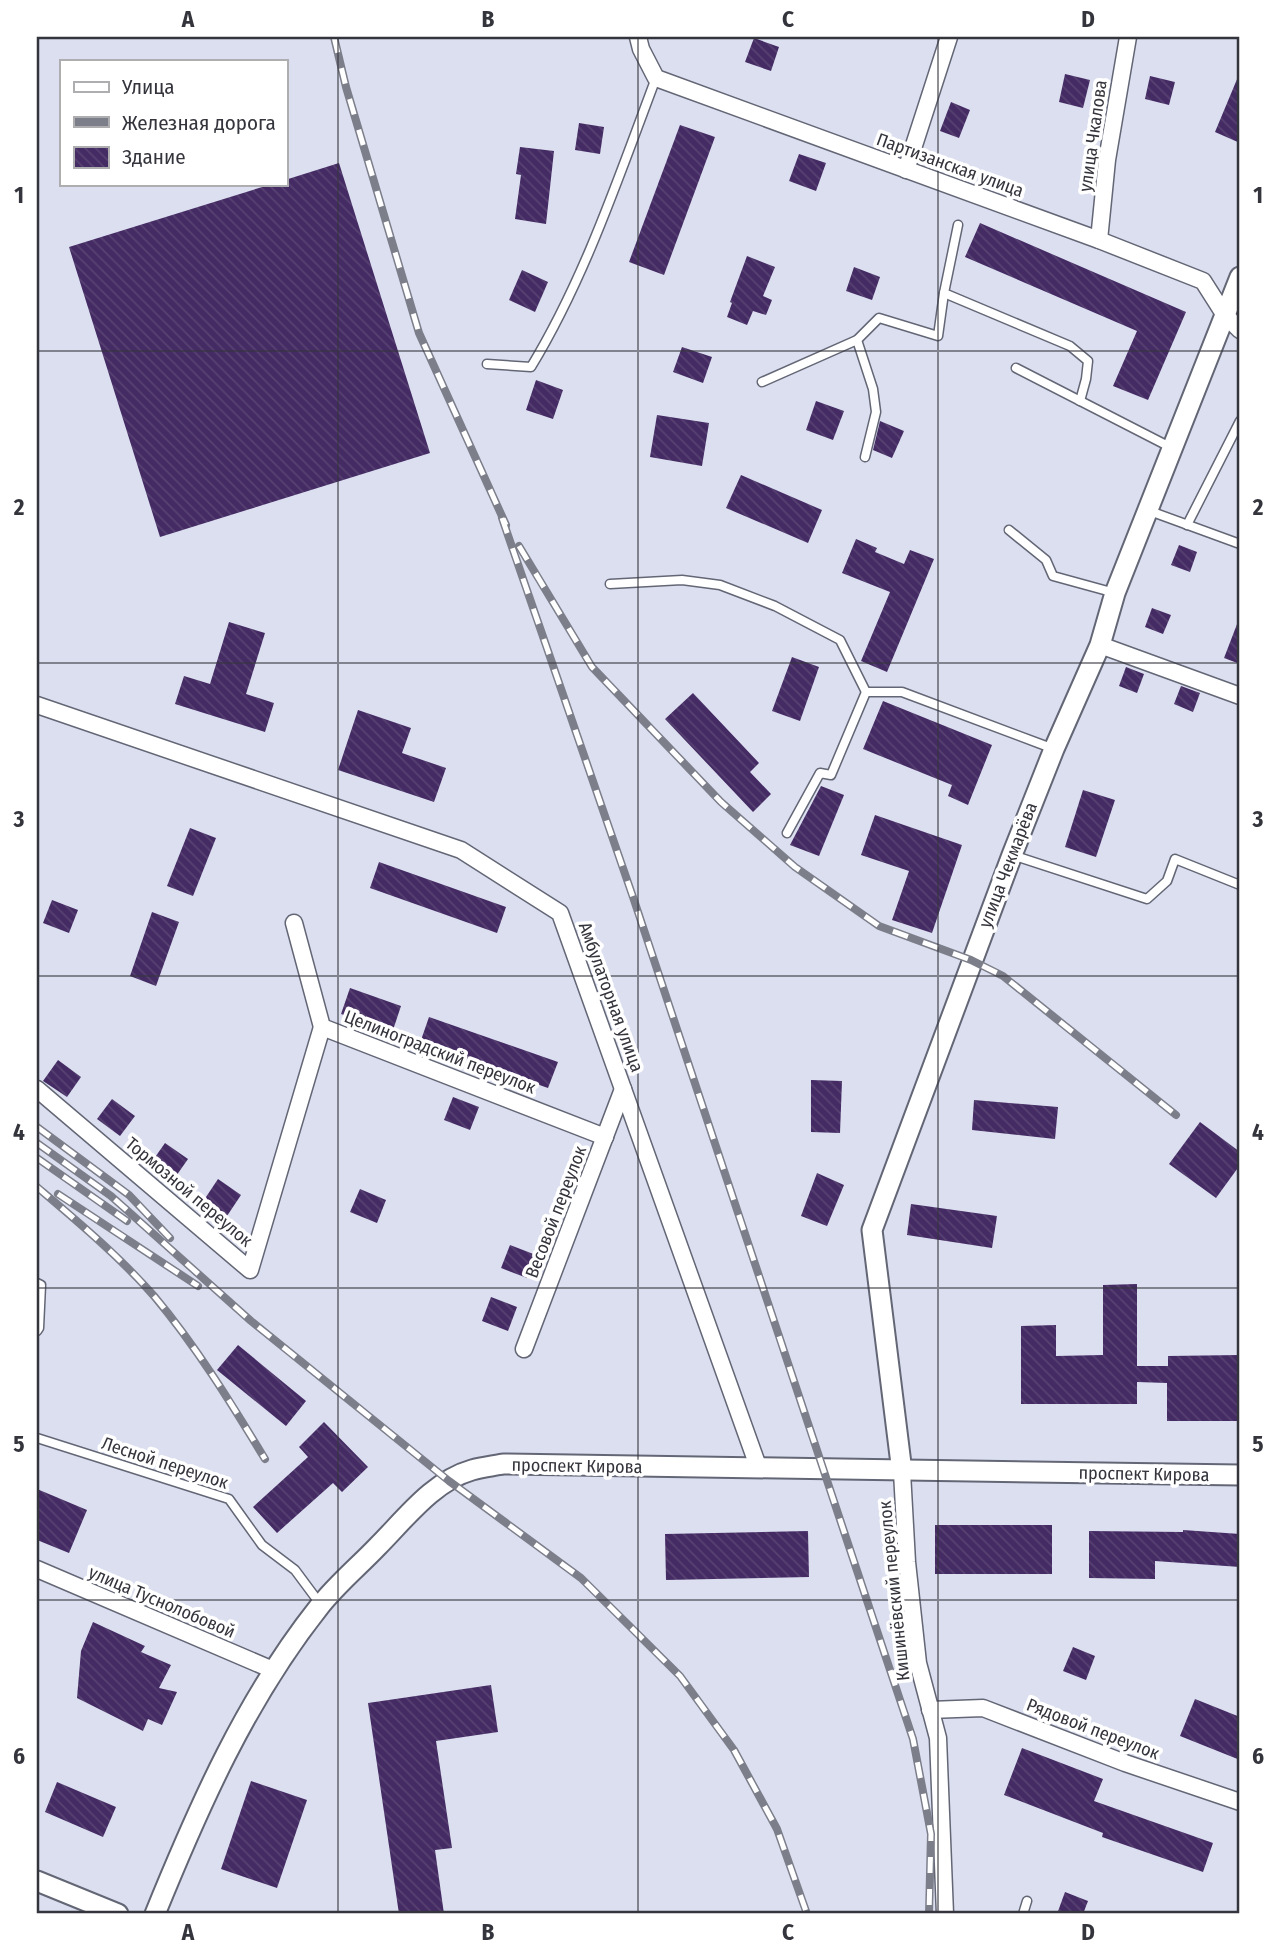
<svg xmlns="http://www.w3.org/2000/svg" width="1277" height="1951" viewBox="0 0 1277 1951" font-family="'Fira Sans Condensed',sans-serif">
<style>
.building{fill:url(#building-back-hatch)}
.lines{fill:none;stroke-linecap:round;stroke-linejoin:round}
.service-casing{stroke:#636675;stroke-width:11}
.minor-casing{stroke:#636675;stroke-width:19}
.tertiary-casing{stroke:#636675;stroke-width:23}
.service{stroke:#fff;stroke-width:8}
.minor{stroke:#fff;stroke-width:16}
.tertiary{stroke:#fff;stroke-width:19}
.rail-casing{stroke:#7c7e8a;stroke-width:8}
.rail{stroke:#fff;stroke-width:5;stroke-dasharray:16;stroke-linecap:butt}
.grid{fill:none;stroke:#34353c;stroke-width:2;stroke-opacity:0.55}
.labels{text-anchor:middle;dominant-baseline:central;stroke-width:7;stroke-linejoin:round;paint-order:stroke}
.street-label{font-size:18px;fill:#34353c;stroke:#fff}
.neatline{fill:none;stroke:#34353c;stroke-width:2.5}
.grid-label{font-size:23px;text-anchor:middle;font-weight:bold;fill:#34353c}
</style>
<defs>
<pattern id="building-back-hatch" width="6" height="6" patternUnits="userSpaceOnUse" patternTransform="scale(1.75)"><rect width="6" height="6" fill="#442b63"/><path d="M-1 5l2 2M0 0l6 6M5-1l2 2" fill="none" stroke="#574272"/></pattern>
</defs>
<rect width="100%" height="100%" fill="#dbdff0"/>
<g class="building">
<path d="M754,38L779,47L771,71L745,62Z"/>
<path d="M1240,72V143L1215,132Z"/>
<path d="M1065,74L1090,80L1083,108L1059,102Z"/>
<path d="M1150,76L1175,82L1169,105L1145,99Z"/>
<path d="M951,102L970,110L959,138L940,131Z"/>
<path d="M579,123L604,127L600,154L575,150Z"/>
<path d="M680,125L715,137L664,275L629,262Z"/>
<path d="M520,147L554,151L546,224L515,219L521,175L516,174Z"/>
<path d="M799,154L826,163L816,191L789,181Z"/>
<path d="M339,163L430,453L160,537L69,247L272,184H285V180Z"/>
<path d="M980,223L1186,312L1148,400L1113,386L1137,331L965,257Z"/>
<path d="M747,256L775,267L763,296L772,300L766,315L753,311L747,325L727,317L732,303L730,302Z"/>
<path d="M854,267L880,277L872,300L846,291Z"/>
<path d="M522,270L548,282L535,312L509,300Z"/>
<path d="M682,347L712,357L703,383L673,372Z"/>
<path d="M536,380L563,390L553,419L526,410Z"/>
<path d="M816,401L844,411L833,440L806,430Z"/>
<path d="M657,415L709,423L702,466L650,457Z"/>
<path d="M880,421L904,431L892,458L873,450Z"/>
<path d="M741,475L822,510L808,543L726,508Z"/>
<path d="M856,539L877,548L875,552L904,564L910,550L934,559L887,672L861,661L890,592L842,573Z"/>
<path d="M1179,545L1197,552L1190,572L1171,565Z"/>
<path d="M1152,608L1171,615L1163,634L1145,627Z"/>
<path d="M1239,619H1240V664L1224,658Z"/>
<path d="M229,622L265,633L246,694L274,703L265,732L175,704L184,676L210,684Z"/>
<path d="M792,657L819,667L800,721L772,711Z"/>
<path d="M1126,667L1144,674L1137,693L1119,686Z"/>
<path d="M1181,686L1200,693L1193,712L1174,704Z"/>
<path d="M693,693L759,763L750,772L771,794L753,812L665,719Z"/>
<path d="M883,701L992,745L968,805L948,796L952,785L863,749Z"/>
<path d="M358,710L411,728L402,753L446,768L434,802L338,770Z"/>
<path d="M821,786L844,795L819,856L790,845Z"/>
<path d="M1083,790L1115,800L1096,857L1065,847Z"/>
<path d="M875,815L962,845L932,933L892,920L909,871L861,855Z"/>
<path d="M190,828L216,838L193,896L167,886Z"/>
<path d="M379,862L506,907L497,933L370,888Z"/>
<path d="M52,900L78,910L69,933L43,923Z"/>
<path d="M152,912L179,922L156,986L130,976Z"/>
<path d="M350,988L401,1006L392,1033L341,1014Z"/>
<path d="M429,1017L558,1062L548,1088L420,1043Z"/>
<path d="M58,1060L81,1077L67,1097L43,1081Z"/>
<path d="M811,1080L842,1081L840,1133L811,1132Z"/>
<path d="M453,1097L479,1107L470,1130L444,1120Z"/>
<path d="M112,1099L135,1116L120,1136L97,1119Z"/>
<path d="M974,1100L1058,1107L1055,1139L972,1130Z"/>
<path d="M1200,1122L1240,1152V1165L1216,1198L1169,1164Z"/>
<path d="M165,1143L188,1159L174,1179L151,1163Z"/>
<path d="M817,1173L844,1185L827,1226L801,1216Z"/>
<path d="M218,1179L241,1195L227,1216L204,1200Z"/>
<path d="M360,1189L386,1200L377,1223L350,1212Z"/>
<path d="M911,1204L997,1216L992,1248L907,1235Z"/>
<path d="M510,1245L536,1255L527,1278L501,1268Z"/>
<path d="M1137,1284V1366H1168V1356L1240,1355V1421H1167V1383L1137,1382V1404H1021V1326L1056,1325V1356L1103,1355V1285Z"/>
<path d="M491,1297L517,1307L508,1331L482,1321Z"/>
<path d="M238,1345L306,1401L286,1426L217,1370Z"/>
<path d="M324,1422L368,1467L342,1492L333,1483L277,1533L253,1507L308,1457L299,1447Z"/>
<path d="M37,1489L87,1510L69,1553L37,1540Z"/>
<rect x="935" y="1525" width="117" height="49"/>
<path d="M1183,1530L1240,1534V1567L1155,1561V1579L1089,1578V1531L1183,1532Z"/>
<path d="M808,1531L809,1577L666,1580L665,1534Z"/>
<path d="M93,1622L145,1646L141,1652L171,1665L159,1688L177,1692L162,1725L148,1719L143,1731L77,1698L81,1651Z"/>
<path d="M1073,1647L1095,1656L1086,1680L1063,1671Z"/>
<path d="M491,1685L498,1732L436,1741L452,1848L435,1850L444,1914H399L368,1703Z"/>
<path d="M1195,1699L1240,1717V1760L1180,1736Z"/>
<path d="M1022,1748L1103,1779L1094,1801L1213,1843L1203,1872L1102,1837L1103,1833L1004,1795Z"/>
<path d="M251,1781L307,1800L277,1888L221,1869Z"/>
<path d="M57,1782L116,1807L103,1837L45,1812Z"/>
<path d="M1065,1892L1088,1901L1083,1914H1057Z"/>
</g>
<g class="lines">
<defs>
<g id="service">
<path d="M958,225L944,293L1070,346L1088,361L1086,379L1080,401"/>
<path d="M857,340L873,389L876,412L865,457"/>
<path d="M487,364L531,367C585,278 619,176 656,78"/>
<path d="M1016,368L1172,448"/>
<path d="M762,382L857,340L879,318L938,336L944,293"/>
<path d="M1147,510L1240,544"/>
<path d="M1187,525L1240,421"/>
<path d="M1009,530L1046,560L1053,576L1115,593"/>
<path d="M610,584L682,580L720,585L775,606L840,640L866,692"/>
<path d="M787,833L820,773L831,775L866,692H902L1054,749"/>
<path d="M1012,855L1147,899L1167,881L1175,859L1240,885"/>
<path d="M37,1283L41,1285L39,1328L37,1331"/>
<path d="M37,1438L229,1499L262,1545L295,1570L321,1605"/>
<path d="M1023,1914L1027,1901"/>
</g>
<g id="minor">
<path d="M638,37L641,49L656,78L1099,240L1203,281L1224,314L1240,330"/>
<path d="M906,170L949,37"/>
<path d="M1099,240L1107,160L1128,37"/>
<path d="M1100,645L1240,696"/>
<path d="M37,705L461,850L560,913L759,1469"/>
<path d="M294,923L322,1027L605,1137"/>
<path d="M37,1089L250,1270L322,1027"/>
<path d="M524,1349L623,1089"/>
<path d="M902,1472L907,1562L918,1663L938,1738L945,1914"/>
<path d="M37,1569L273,1670"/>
<path d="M930,1710L983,1708L1125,1763L1240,1802"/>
</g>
<g id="tertiary">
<path d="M902,1472L872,1230L1012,855L1054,749L1100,645L1115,593L1240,277"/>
<path d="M37,1881L118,1914"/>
<path d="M155,1914C199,1806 246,1699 319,1607C336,1585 359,1566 378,1546C405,1519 433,1481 472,1470C482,1467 493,1466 503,1464L1240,1475"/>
</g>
</defs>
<use href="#service" class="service-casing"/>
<use href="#minor" class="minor-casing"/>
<use href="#tertiary" class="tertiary-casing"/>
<use href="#service" class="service"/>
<use href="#minor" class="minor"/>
<use href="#tertiary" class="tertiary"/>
<defs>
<g id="rail">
<path d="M334,37L346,87L419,333L506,525"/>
<path d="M502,518L634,900L913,1739L931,1834L929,1914"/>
<path d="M519,546L592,667L721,802L795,867L879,926L971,960L1003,976L1176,1115"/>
<path d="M37,1127L129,1195L170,1238"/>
<path d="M37,1143L111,1196L251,1321L449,1481L581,1578L680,1676L734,1750L777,1829L807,1914"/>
<path d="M37,1158L127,1221"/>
<path d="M37,1187C77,1221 119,1256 154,1296C196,1346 231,1403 265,1459"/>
<path d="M58,1194L198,1286"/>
</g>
</defs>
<use href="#rail" class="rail-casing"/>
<use href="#rail" class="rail"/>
</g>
<path class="grid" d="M338,37V1914M638,37V1914M938,37V1914M37,351H1240M37,663H1240M37,976H1240M37,1288H1240M37,1600H1240"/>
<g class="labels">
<g class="street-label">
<text transform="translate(1093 136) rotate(-82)">улица Чкалова</text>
<text transform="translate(950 165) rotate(20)">Партизанская улица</text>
<text transform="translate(1008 865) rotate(-69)">улица Чекмарёва</text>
<text transform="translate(611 997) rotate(70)">Амбулаторная улица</text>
<text transform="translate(440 1052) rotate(21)">Целиноградский переулок</text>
<text transform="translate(189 1192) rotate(40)">Тормозной переулок</text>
<text transform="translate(556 1212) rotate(-69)">Весовой переулок</text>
<text transform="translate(165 1463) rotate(18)">Лесной переулок</text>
<text transform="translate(577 1466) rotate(1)">проспект Кирова</text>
<text transform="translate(1144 1474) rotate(1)">проспект Кирова</text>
<text transform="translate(894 1591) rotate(-96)">Кишинёвский переулок</text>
<text transform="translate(162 1602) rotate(23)">улица Туснолобовой</text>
<text transform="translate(1093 1729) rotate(21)">Рядовой переулок</text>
</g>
</g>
<rect width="1277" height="1951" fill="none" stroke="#ffffff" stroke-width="77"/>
<rect x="60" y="60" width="228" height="126" fill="#ffffff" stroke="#aeaeb1" stroke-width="2"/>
<rect x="74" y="82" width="35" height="10" fill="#ffffff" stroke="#aeaeb1" stroke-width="2"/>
<text x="122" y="94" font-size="21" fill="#34353c">Улица</text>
<rect x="74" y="117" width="35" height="10" fill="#7c7e8a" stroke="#aeaeb1" stroke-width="2"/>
<text x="122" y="130" font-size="21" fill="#34353c">Железная дорога</text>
<rect x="74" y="147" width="35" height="21" fill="url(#building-back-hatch)" stroke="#aeaeb1" stroke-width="2"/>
<text x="122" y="164" font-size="21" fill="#34353c">Здание</text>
<rect x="38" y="38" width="1200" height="1874" class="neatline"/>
<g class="grid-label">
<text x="188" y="27">A</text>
<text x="488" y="27">B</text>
<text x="788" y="27">C</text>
<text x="1088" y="27">D</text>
<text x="19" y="203">1</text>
<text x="1258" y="203">1</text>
<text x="19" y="515">2</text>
<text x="1258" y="515">2</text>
<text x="19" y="827">3</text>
<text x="1258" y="827">3</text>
<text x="19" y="1140">4</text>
<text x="1258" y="1140">4</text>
<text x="19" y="1452">5</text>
<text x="1258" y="1452">5</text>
<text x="19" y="1764">6</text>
<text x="1258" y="1764">6</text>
<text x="188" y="1940">A</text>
<text x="488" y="1940">B</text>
<text x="788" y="1940">C</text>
<text x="1088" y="1940">D</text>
</g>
</svg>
